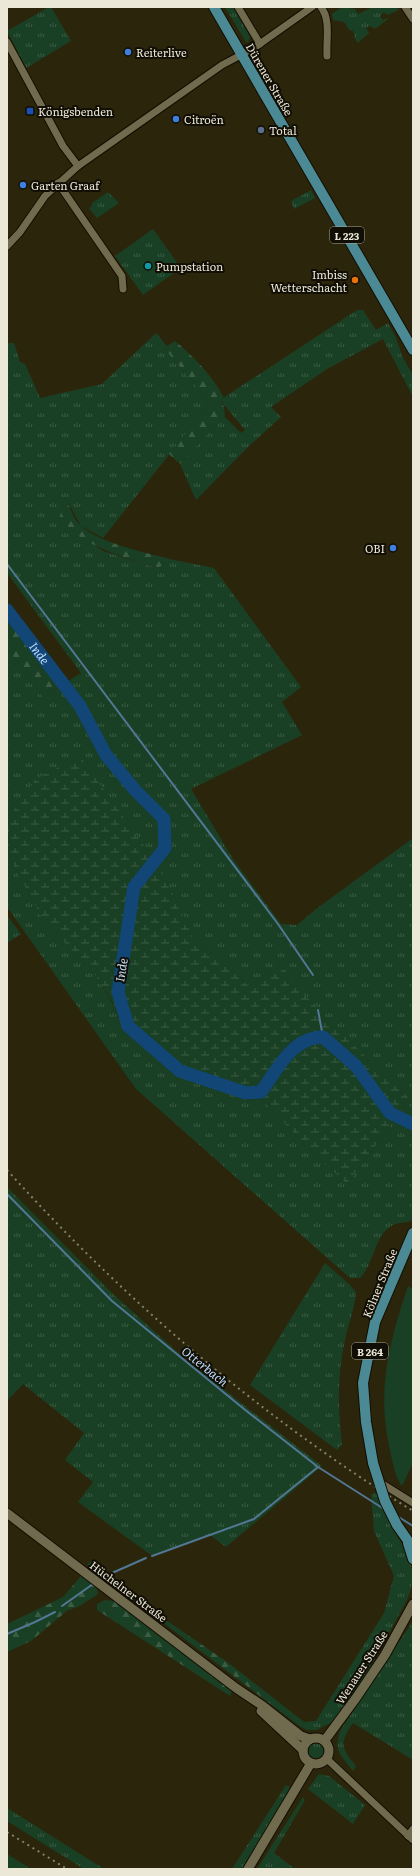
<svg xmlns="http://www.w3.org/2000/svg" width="420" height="1876" viewBox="0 0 420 1876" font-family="Literata,serif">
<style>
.grass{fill:url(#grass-tufts)}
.forest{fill:url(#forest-firs)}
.wetland{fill:url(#wetland-marsh)}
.pitch{fill:#194024}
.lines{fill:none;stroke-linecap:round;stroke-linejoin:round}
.stream{stroke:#527794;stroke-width:2}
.river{stroke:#114677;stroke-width:13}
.street-casing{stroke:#140e00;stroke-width:9}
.secondary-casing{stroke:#140e00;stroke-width:11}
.primary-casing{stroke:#140e00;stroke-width:12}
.street{stroke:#706a4e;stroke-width:7}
.secondary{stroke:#706a4e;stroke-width:9}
.primary{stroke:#4b8a95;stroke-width:10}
.rail{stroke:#85816b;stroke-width:2;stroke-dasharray:2 4;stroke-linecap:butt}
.primary-bridge-casing{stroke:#140e00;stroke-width:12;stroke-linecap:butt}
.primary-bridge{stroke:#4b8a95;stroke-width:10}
.shop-dot{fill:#3f7fe0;stroke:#110e05;stroke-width:1.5}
.transit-dot{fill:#1a4fb4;stroke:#110e05;stroke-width:1.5}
.service-dot{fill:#5c6f8a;stroke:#110e05;stroke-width:1.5}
.culture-dot{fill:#0f9aa8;stroke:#110e05;stroke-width:1.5}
.food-dot{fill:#e8710a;stroke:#110e05;stroke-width:1.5}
.labels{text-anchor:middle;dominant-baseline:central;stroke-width:4;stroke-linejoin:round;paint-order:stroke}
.shield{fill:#110e05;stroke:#aaa799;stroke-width:1}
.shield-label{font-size:10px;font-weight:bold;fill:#ebe8d8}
.poi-label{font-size:11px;fill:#ebe8d8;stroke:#110e05;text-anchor:start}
.street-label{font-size:11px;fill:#ebe8d8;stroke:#110e05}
.water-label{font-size:12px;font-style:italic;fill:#c2defd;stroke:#110e05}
</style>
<defs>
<pattern id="grass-tufts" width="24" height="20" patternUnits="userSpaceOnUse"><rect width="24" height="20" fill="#194024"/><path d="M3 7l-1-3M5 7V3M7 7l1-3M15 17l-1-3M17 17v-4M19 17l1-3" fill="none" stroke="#3b5c43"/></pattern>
<pattern id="forest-firs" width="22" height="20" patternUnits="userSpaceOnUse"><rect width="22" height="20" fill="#194024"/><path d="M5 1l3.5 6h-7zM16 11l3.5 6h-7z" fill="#3b5c43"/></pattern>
<pattern id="wetland-marsh" width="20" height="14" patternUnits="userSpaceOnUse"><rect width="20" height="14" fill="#194024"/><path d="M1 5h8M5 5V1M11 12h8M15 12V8" fill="none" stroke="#3b5c43"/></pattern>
</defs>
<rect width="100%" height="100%" fill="#2b250b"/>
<g class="grass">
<path d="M49,7H51L71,41L26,68L7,31Z"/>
<path d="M225,7H233L250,37L248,42H246Z"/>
<path d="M342,7L355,9L358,14L373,7H396L399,10L387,15L384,12L380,16L383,20L387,18L388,19L375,29L370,26L366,28L369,33L358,43L354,37L355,35L352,30L350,31L344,22L333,20L332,14Z"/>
<path d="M311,190L315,198L294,209L291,201Z"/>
<path d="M108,192L119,203L97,218L89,208L92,206V203Z"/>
<path d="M153,229L181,268L143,295L115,256Z"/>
<path d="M357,310H363L376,330L388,323L396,338L402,356L413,375V397L383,339L327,369L271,407L281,417L249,446L196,500L180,464L212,429L225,417L241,433L245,430L220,400Z"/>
<path d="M156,333L167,346L164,348L210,403L103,538L81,526L65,497L59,520L103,551L157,568L174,560L214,568L301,687L282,702L302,735L191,789L233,859L281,924L297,925L316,909L413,838V1217L411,1221C406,1222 400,1223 395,1224C374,1233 375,1263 360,1278H350L136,1089L7,907V853L42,918L95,975L114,1006L122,1031L244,1099L262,1100L310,1150L347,1184L410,1099L318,1012L281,965L249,986L193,937L162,871L135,834L10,816L7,827V648L43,697L81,673L7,573V343H14L20,362L25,364L40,398L102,384Z"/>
<path d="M7,915L21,934L7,943Z"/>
<path d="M7,1187L112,1293L186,1360L322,1466L226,1547L210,1535L151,1555L78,1502L93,1482L65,1460L84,1433L23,1384L7,1401Z"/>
<path d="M325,1263L349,1284L356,1292C355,1309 348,1324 345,1340C337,1375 338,1409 342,1444L337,1450L250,1385Z"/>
<path d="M376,1493C385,1515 409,1552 413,1574C414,1582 410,1590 408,1598L363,1681L331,1723L316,1730H307L301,1727L304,1722L316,1721L384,1613L394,1576L374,1531L371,1494Z"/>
<path d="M413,1621V1760L353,1723C339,1743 341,1748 356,1766L353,1771C340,1754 334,1752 340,1731Z"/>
<circle cx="316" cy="1750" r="8"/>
<path d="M319,1774L329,1776L365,1805L353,1824L308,1789Z"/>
<path d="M286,1785L292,1788L242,1869H232Z"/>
<path d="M303,1797L305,1800L274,1853L295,1869H257Z"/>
<path d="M7,1808L104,1869H84L7,1821Z"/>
<path d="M7,1854L31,1869H7Z"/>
</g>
<g class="forest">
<path d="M175,341C193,356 213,376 224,398L220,400L224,407L225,417L212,429L180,464L169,454L210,403L164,348Z"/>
<path d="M65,496C69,505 73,519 81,526C101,544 148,553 174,560L157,568C118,555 90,549 59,520Z"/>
<path d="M7,619L59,687L43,697L7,648Z"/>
<path d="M90,1561L161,1616L158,1619L87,1565Z"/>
<path d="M82,1575L97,1589L98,1594L78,1607L68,1610L31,1641L7,1652V1624L63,1597Z"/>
<path d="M105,1600L115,1601L232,1691L230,1696L97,1610V1604Z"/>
<path d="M163,1618L230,1664L304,1722L301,1727L161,1621Z"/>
</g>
<path class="wetland" d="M80,756L162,871L193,937L249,986L281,965L319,1012L410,1099L347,1184L310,1150L262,1100L244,1099L178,1077L122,1031L114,1005L95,975L42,918L7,853V827L10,816L36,779Z"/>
<path class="pitch" d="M408,1286L413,1289V1463L402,1486C395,1477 394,1467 391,1455C376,1392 388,1346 408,1286Z"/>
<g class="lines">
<g class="stream">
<path d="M7,564L278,924L313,975"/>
<path d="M318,1010L323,1037"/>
<path d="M7,1194L112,1301L244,1409L318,1467L384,1509"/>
<path d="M397,1516L413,1526"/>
<path d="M152,1556L254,1519L318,1467"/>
<path d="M103,1577L146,1558"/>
<path d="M62,1606L93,1584"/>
<path d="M7,1634L35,1622L55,1612"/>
</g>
<path class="river" id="s1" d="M7,610L80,706L106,755L135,790L164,819L165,848L134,887L118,992L128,1026L180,1071L246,1093L261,1092C277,1070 292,1037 323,1037L356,1066L390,1113L413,1124"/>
<defs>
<g id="street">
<path d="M238,7L260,44"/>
<path d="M321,7C331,20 326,40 327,56"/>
<path d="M405,7L413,19"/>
<path d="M7,42L63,146L78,166"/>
<path d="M58,183L122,276L123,289"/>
<path d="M7,246L20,232L45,196L78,166L222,65L254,48L312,7"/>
<path d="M381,1483L413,1503"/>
<path d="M327,1759L413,1840"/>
<path d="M408,1836L413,1829"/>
</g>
<g id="secondary">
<path d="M7,1513L236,1688L263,1706L301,1736L310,1739"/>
<path d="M261,1711L303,1750"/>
<circle cx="316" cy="1751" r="13"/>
<path d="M325,1740L356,1698L385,1655L413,1604"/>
<path d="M248,1869L311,1763"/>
</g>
<g id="primary">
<path d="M214,7L413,350"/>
<path d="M373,1463L366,1422L363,1383L375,1322L413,1233"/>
<path d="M397,1525L413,1548"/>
<path d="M408,1543L413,1559"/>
</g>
</defs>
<use href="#street" class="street-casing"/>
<use href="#secondary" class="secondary-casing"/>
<use href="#primary" class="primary-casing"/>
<use href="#street" class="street"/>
<use href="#secondary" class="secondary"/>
<use href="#primary" class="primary"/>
<g class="rail">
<path d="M7,1170C125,1301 262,1418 413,1511"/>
<path d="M7,1832L67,1869"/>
</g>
<defs>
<path id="primary-bridge" d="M373,1463L385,1501L397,1525"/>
</defs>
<use href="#primary-bridge" class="primary-bridge-casing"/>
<use href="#primary-bridge" class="primary-bridge"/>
</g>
<g class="shop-dot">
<circle cx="128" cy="52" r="4"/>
<circle cx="176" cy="119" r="4"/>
<circle cx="23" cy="185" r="4"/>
<circle cx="393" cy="548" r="4"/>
</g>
<rect class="transit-dot" x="26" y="107" width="8" height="8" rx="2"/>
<circle class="service-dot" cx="261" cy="130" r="4"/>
<circle class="culture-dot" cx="148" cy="266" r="4"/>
<circle class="food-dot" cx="355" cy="280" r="4"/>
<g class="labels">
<g class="shield">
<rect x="330" y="227" width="34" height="16" rx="3"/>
<rect x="352" y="1343" width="36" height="16" rx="3"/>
</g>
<g class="shield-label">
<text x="347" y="235">L 223</text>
<text x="370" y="1351">B 264</text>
</g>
<g class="poi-label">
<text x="136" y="52">Reiterlive</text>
<text x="38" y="111">Königsbenden</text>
<text x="184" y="119">Citroën</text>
<text x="269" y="130">Total</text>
<text x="31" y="185">Garten Graaf</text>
<text x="156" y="266">Pumpstation</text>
<text x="347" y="274" text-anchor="end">Imbiss<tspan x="347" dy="13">Wetterschacht</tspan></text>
<text x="385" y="548" text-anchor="end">OBI</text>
</g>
<g class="street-label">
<text transform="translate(270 79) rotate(60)">Dürener Straße</text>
<text transform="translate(379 1283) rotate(-68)">Kölner Straße</text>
<text transform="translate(129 1591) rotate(37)">Hüchelner Straße</text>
<text transform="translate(361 1667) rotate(-57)">Wenauer Straße</text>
</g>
<g class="water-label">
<text stroke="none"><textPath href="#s1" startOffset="54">Inde</textPath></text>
<text transform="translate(121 970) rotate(-81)">Inde</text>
<text transform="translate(205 1366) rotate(39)">Otterbach</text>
</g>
</g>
<rect width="420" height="1876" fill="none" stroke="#ebe8d8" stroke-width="16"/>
</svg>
